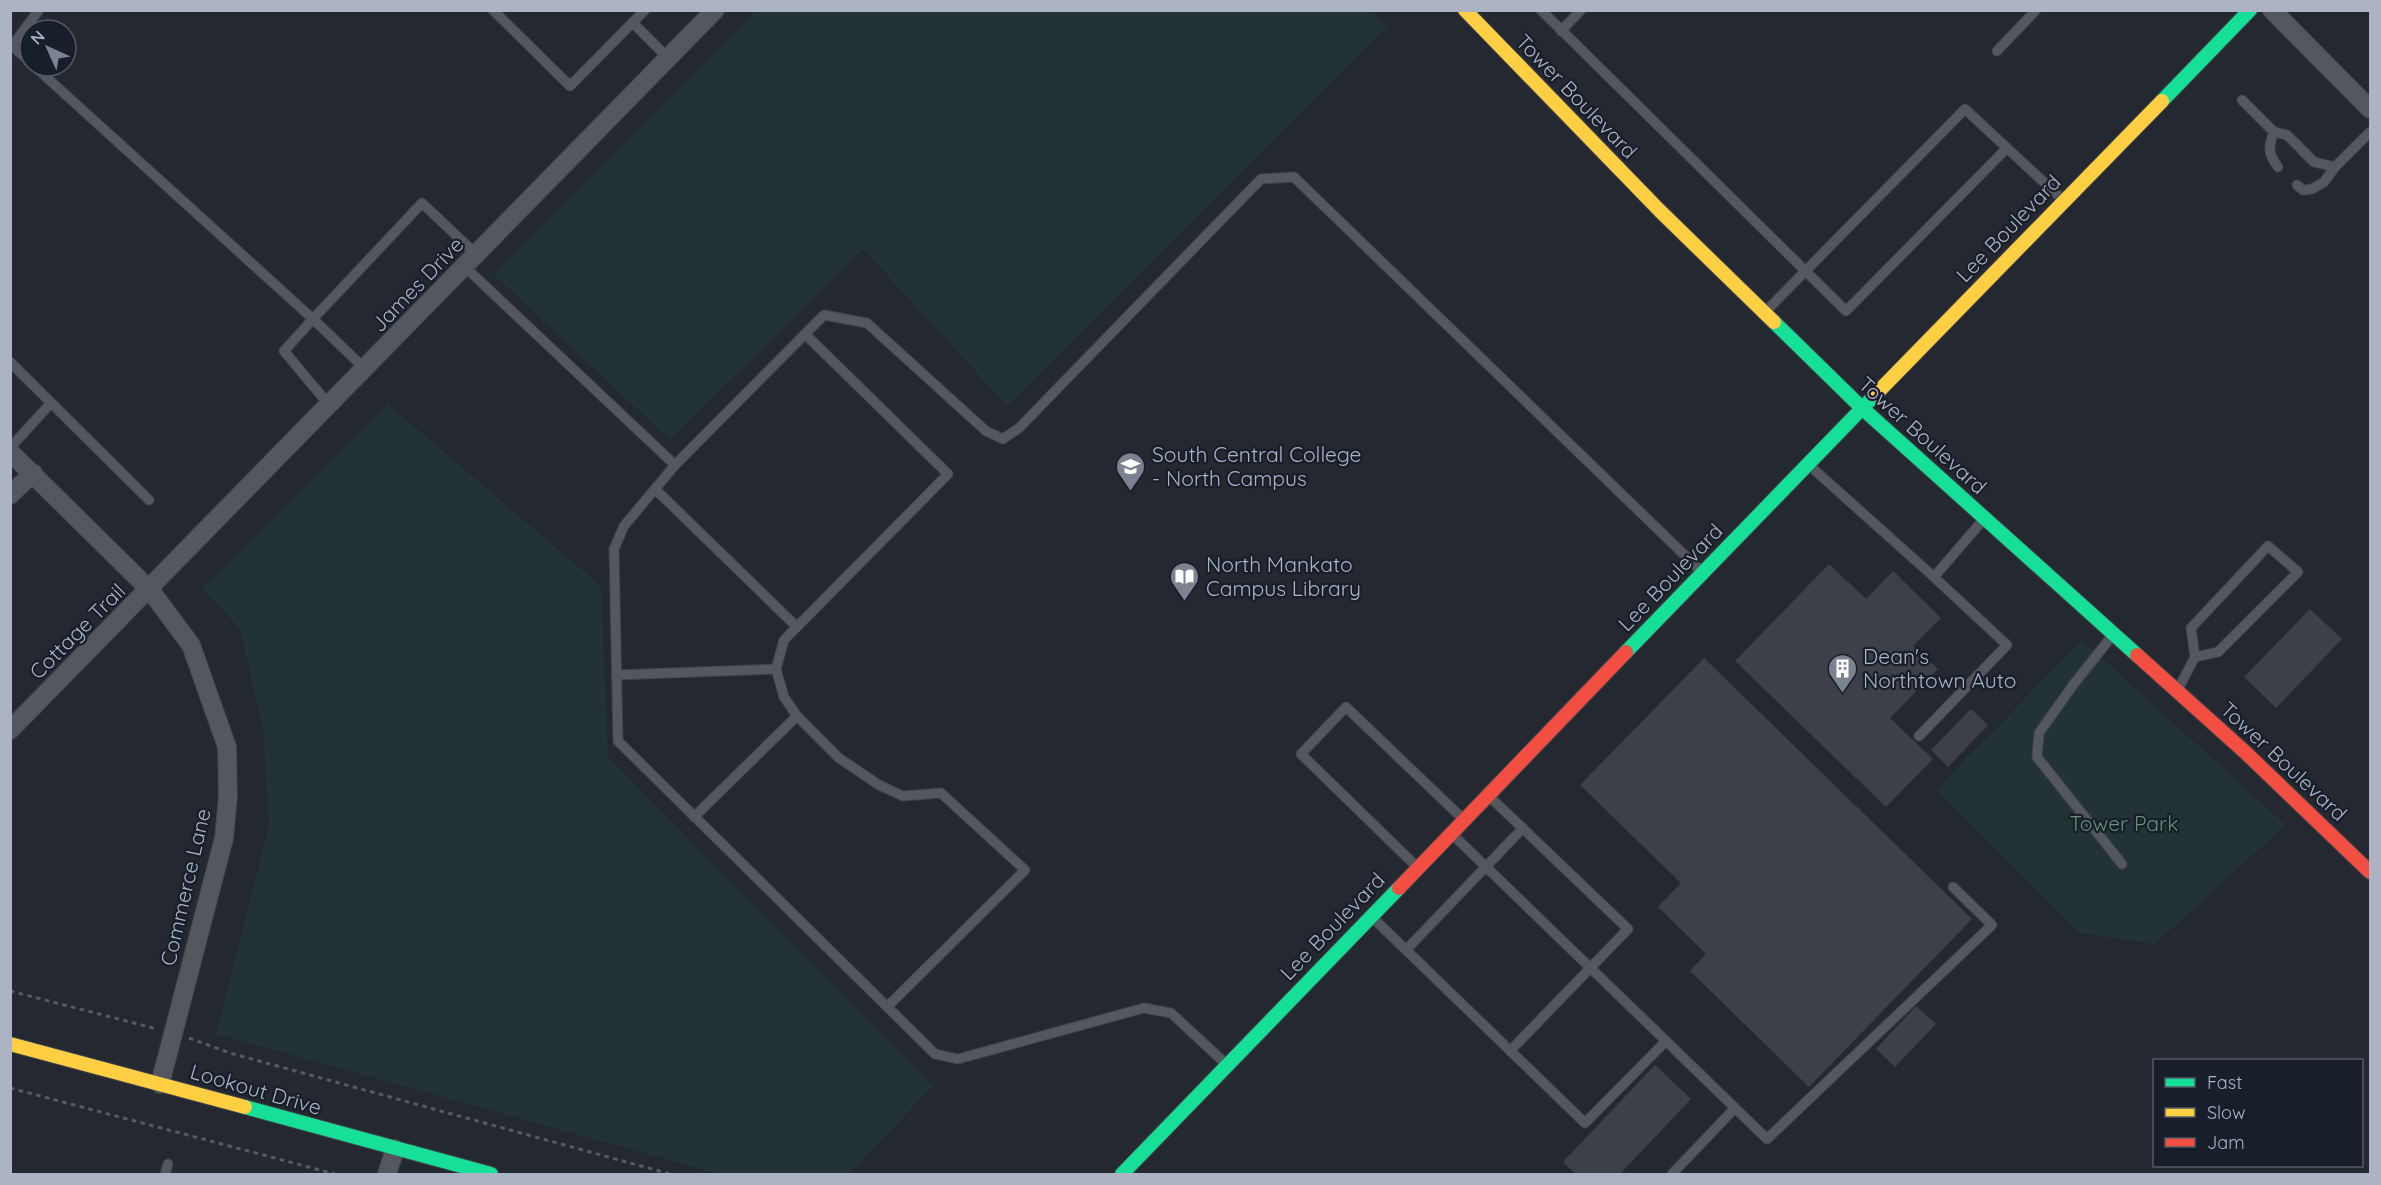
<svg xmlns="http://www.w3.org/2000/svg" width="2381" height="1185" viewBox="0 0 2381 1185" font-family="Quicksand,sans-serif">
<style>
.green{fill:#223236}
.building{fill:#3d4048}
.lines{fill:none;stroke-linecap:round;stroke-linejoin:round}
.lane-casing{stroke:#404349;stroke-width:11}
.street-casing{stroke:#404349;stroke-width:20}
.fast-casing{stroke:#404349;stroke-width:16}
.slow-casing{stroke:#404349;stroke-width:16}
.jam-casing{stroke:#404349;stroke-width:16}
.path{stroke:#565b63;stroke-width:3;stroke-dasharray:4.5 4.5;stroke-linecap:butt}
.lane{stroke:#54575f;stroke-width:9}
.street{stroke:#54575f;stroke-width:18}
.fast{stroke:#16e098;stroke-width:14}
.slow{stroke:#ffcf43;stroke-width:14}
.jam{stroke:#f24e42;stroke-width:14}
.labels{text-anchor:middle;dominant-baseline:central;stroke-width:4.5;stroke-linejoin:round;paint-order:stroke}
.street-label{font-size:21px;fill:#acb3c3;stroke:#181e2a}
.poi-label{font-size:21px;fill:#acb3c3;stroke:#181e2a;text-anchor:start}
.park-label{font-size:21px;fill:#659273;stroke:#181e2a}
</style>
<rect width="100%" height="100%" fill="#242830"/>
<g class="green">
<path d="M1370,10L1387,27L1007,406L863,249L670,440L493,274L756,11Z"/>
<path d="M388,404L601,586L608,757L933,1086L851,1172L842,1174H719L216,1034L269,826L263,730L240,629L202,588Z"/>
<path d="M2082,640L2286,825L2155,944L2080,933L1936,790Z"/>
</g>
<g class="building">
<path d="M1829,564L1866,599L1893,571L1941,618L1913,646L1938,669L1890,718L1933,759L1886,807L1735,661Z"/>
<path d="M2310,609L2342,639L2276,708L2244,677Z"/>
<path d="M1704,658L1972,919L1809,1087L1690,971L1706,954L1658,907L1681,883L1580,785Z"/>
<path d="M1971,709L1988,725L1948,767L1931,750Z"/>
<path d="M1916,1006L1936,1024L1895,1067L1876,1049Z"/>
<path d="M1655,1065L1691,1099L1620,1174H1576L1563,1162Z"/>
</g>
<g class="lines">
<defs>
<g id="lane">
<path d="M493,10L570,86L645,10"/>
<path d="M1541,10L1846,311L2007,148"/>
<path d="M633,23L669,59"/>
<path d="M1561,31L1581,10"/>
<path d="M1997,51L2036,10"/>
<path d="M30,62L12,46L39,10"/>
<path d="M34,66L313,319L422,203L477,255"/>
<path d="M2242,100L2274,132C2268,147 2268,154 2278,167"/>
<path d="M2274,132L2287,135L2314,162L2335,167"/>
<path d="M2297,185L2303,190L2312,189L2324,182L2335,167L2370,132"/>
<path d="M465,267L675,465"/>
<path d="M1766,311L1965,109L2063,200"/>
<path d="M10,362L149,500"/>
<path d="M330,406L284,351L313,319L365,369"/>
<path d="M10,448L50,404"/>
<path d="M1810,466L1934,577L1983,520"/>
<path d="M655,489L797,627"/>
<path d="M2112,636L2073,685L2039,733L2037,757L2122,864"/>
<path d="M776,669L784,640L948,474L805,334"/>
<path d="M616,675L776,669L784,697L797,716"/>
<path d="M2178,689L2195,657L2191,628L2268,546L2298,572L2218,652L2195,657"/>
<path d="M1919,736L2007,645L1934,577"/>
<path d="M1490,797L1628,929L1510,1051"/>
<path d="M694,817L797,716L839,758L879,785L903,796L941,793L1025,870L887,1007"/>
<path d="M1416,866L1301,754L1346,707L1462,818"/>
<path d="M1373,918L1585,1123L1666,1041L1452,834"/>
<path d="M1406,950L1523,828"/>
<path d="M1666,1041L1767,1139L1992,925L1953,887"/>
<path d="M1225,1063L1171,1013L1144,1008L958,1059L935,1054L618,741L614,549L624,526L675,465L824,315L867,323L986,431L1003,439L1019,428L1261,179L1294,177L1701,571"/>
<path d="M165,1174L168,1164"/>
<path d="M1672,1174L1735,1108"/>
</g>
<g id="street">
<path d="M2272,10L2370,109"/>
<path d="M10,452L150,590L191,645L227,747L228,796L224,838L160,1084"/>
<path d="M10,495L33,473"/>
<path d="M10,730L715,10"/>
<path d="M387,1174L395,1149"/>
</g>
<g id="fast">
<path d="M2162,101L2250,10"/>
<path d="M1774,322L1862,408L2137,655"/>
<path d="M1626,652L1876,394"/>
<path d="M245,1107L491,1174"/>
<path d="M1122,1174L1399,888"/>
</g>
<g id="slow">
<path d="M1465,10L1660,211L1774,322"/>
<path d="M1876,394L2162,101"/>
<path d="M10,1044L245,1107"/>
</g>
<g id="jam">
<path d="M2137,655L2245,752L2370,872"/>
<path d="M1399,888L1626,652"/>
</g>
</defs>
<use href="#lane" class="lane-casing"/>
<use href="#street" class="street-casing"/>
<use href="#fast" class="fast-casing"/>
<use href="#slow" class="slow-casing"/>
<use href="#jam" class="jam-casing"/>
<g class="path">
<path d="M10,991L157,1029"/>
<path d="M189,1038L230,1053L670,1174"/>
<path d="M10,1088L335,1174"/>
</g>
<use href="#lane" class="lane"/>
<use href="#street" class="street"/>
<use href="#fast" class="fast"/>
<use href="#slow" class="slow"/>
<use href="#jam" class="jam"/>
</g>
<defs>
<symbol id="university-pin" viewBox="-11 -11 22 30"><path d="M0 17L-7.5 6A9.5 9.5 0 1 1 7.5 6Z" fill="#7c8290" stroke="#181e2a"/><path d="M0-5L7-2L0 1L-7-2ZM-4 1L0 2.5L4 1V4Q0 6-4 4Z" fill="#fff"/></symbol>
<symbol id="library-pin" viewBox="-11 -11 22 30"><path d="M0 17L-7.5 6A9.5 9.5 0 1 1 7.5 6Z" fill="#7c8290" stroke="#181e2a"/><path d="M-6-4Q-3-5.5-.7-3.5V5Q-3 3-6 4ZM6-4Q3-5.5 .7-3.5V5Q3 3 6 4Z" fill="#fff"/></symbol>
<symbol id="building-pin" viewBox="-11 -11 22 30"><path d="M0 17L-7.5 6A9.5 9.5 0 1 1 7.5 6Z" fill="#7c8290" stroke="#181e2a"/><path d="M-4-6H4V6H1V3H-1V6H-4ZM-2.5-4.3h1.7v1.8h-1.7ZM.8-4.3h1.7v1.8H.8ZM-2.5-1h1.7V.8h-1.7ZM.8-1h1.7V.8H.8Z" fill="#fff"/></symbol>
</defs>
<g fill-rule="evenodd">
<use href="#university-pin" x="1114" y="450" width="33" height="45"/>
<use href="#library-pin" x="1168" y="560" width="33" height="45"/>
<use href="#building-pin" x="1826" y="652" width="33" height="45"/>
</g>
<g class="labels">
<g class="street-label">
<text transform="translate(1577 96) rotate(46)">Tower Boulevard</text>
<text transform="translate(2008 228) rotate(-46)">Lee Boulevard</text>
<text transform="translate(417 284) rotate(-46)">James Drive</text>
<text transform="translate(1923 435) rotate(42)">Tower Boulevard</text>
<text transform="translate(1670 577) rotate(-46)">Lee Boulevard</text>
<text transform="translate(77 631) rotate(-45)">Cottage Trail</text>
<text transform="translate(2284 761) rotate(43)">Tower Boulevard</text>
<text transform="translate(185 887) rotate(-77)">Commerce Lane</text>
<text transform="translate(1332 926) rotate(-46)">Lee Boulevard</text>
<text transform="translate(256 1089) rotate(16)">Lookout Drive</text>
</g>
<g class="poi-label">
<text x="1152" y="454">South Central College<tspan x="1152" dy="24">- North Campus</tspan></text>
<text x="1206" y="564">North Mankato<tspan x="1206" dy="24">Campus Library</tspan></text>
<text x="1863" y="656">Dean's<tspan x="1863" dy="24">Northtown Auto</tspan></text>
</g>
<g class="park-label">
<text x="2124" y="823">Tower Park</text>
</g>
</g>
<rect width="2381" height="1185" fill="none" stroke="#acb3c3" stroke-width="24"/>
<rect x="2153" y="1059" width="210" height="108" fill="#181e2a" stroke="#535a67" stroke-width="1.5"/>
<rect x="2165" y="1078" width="30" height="9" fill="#16e098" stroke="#535a67" stroke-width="1.5"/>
<text x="2207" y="1089" font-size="18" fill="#acb3c3">Fast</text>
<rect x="2165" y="1108" width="30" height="9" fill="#ffcf43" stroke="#535a67" stroke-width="1.5"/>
<text x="2207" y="1119" font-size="18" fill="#acb3c3">Slow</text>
<rect x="2165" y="1138" width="30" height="9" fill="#f24e42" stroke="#535a67" stroke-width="1.5"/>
<text x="2207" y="1149" font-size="18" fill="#acb3c3">Jam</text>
<g transform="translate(48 48) rotate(315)"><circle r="28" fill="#181e2a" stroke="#535a67" stroke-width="1.5"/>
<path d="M0-4.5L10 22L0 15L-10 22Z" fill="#7c8290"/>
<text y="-9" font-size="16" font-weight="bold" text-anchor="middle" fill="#acb3c3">N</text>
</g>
</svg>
